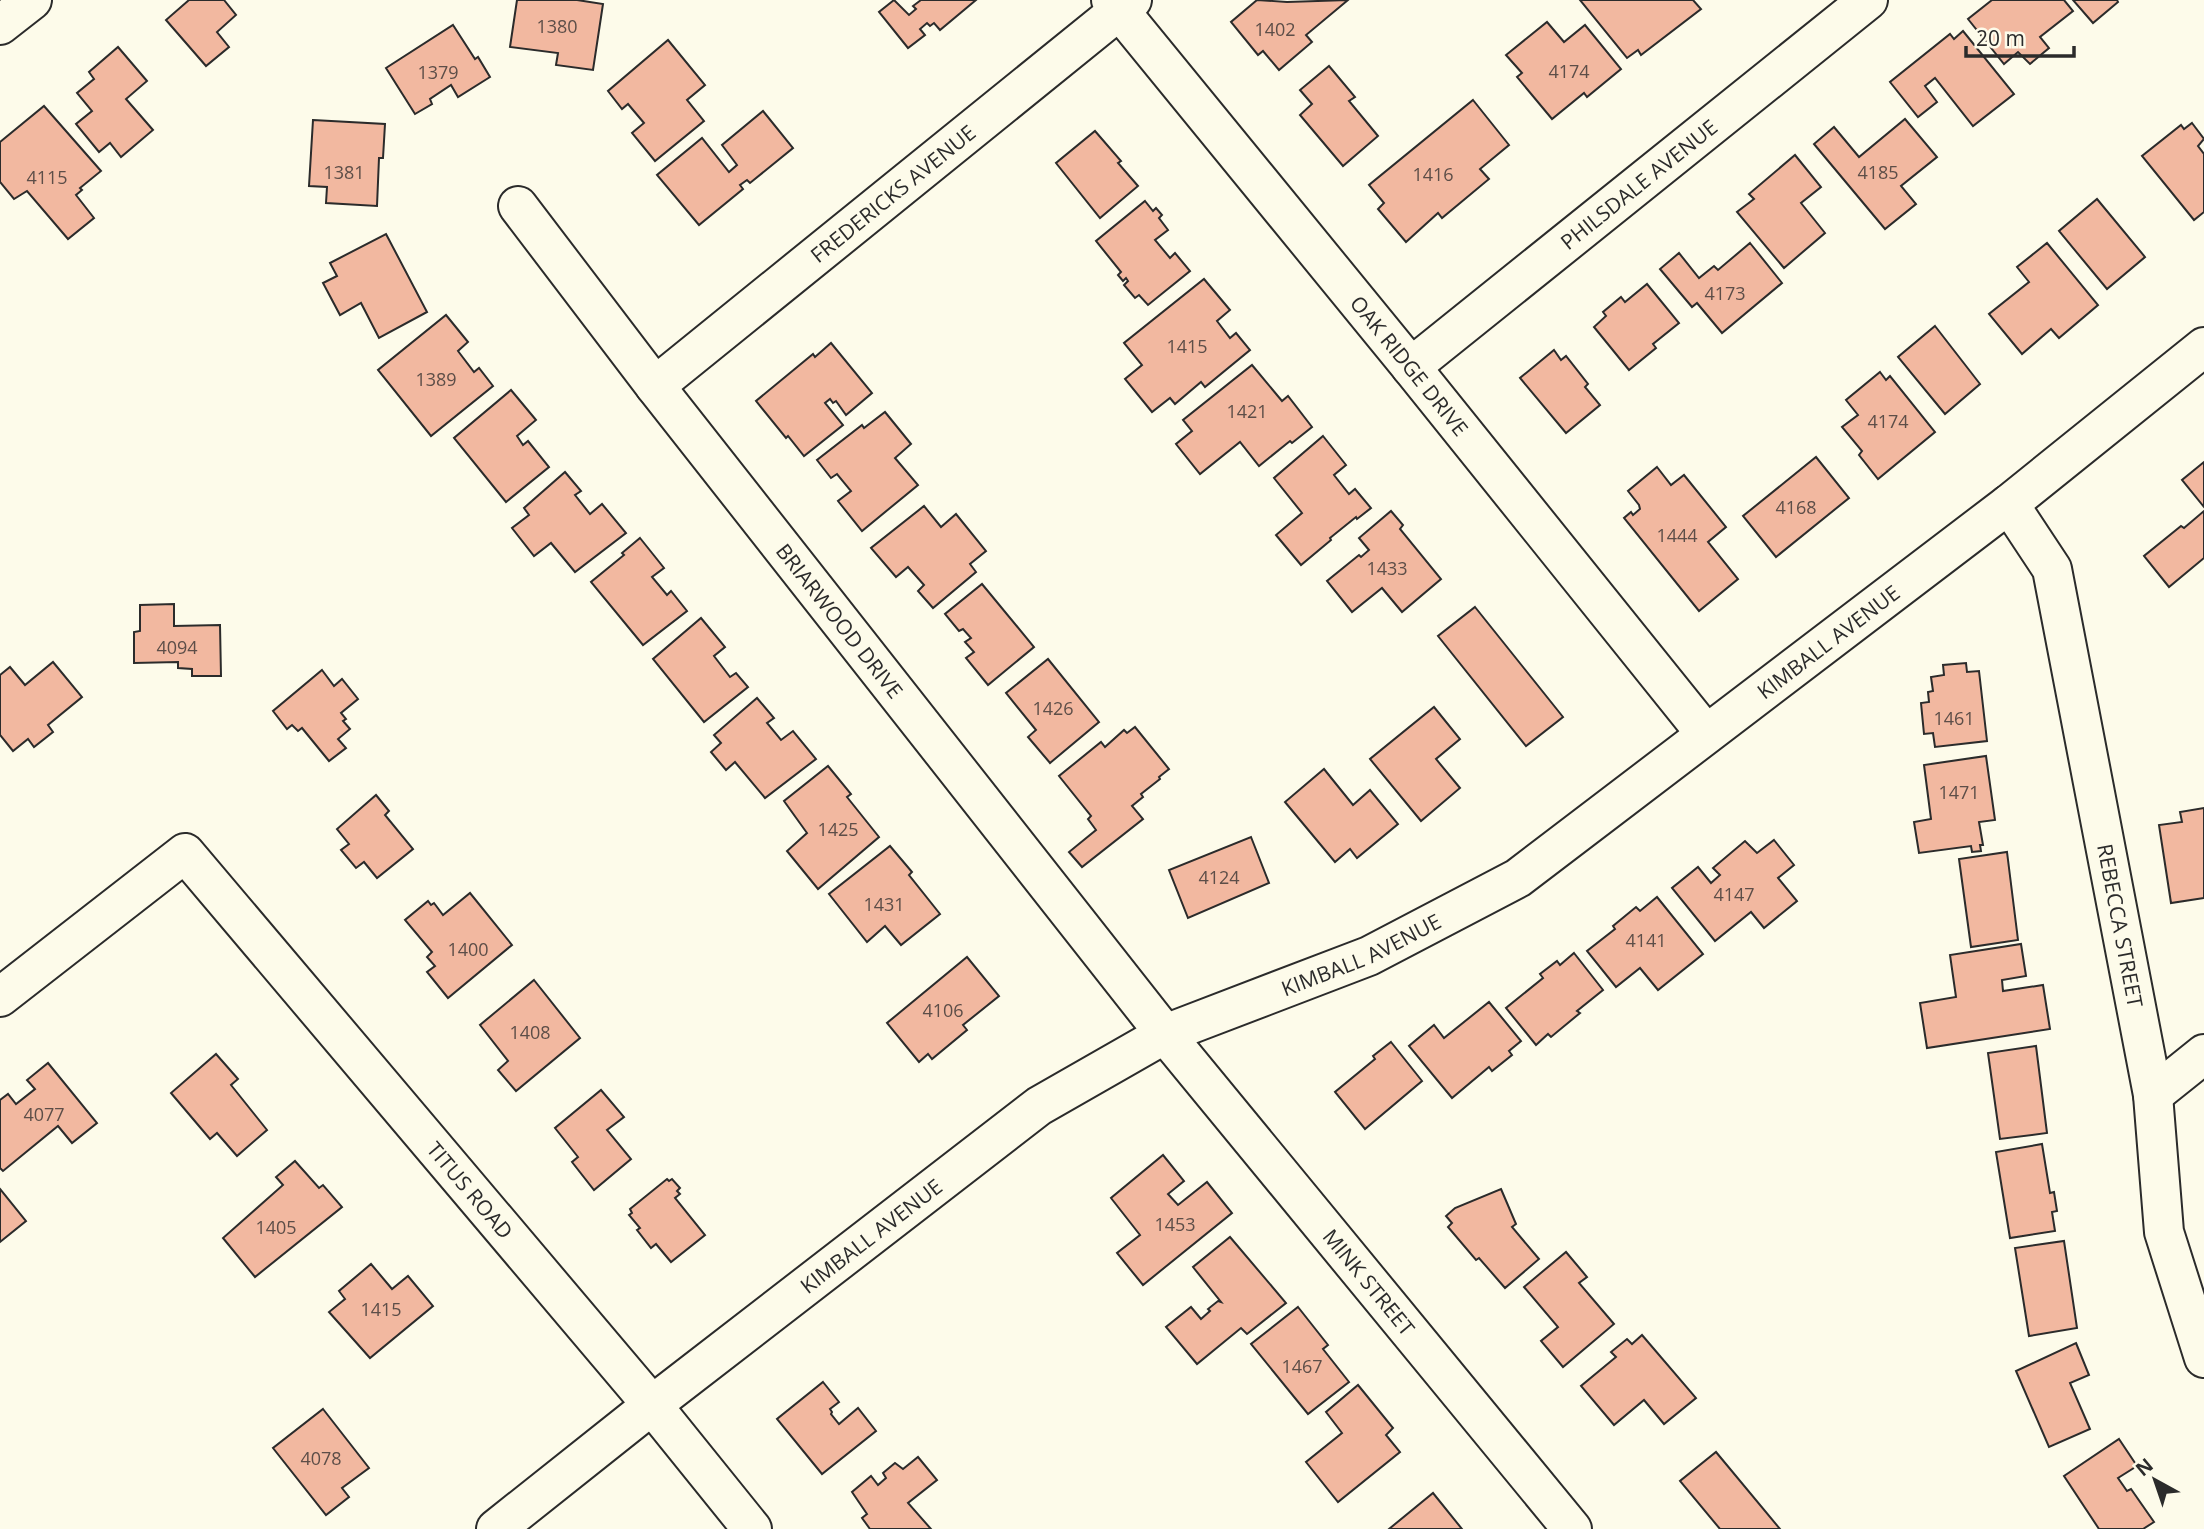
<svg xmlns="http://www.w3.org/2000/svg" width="2204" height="1529" viewBox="0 0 2204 1529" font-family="'Open Sans',sans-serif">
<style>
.building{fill:#f2b8a0;stroke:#2b2b2b;stroke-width:2}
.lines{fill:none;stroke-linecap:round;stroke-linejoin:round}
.minor-casing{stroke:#2b2b2b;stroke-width:42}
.minor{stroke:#fdfbea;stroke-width:38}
.labels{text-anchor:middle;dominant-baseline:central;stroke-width:5;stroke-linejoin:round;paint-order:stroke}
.number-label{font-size:18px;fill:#5d4e48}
.street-label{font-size:21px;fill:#2b2b2b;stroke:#fdfbea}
</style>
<rect width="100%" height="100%" fill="#fdfbea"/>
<g class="building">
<path d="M189,0H224L236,15L217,32L229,47L206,66L166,20Z"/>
<path d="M517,0H577L603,4L593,70L556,65L558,53L510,47Z"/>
<path d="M894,0L909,15L916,9L913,6L921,0H976L940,30L934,23L930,26L927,23L920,29L925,35L908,48L879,12Z"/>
<path d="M1257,0L1287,2L1348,0L1306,35L1312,42L1279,70L1263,51L1258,55L1231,22Z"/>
<path d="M1580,0H1693L1701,9L1641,55L1638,50L1627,58Z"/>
<path d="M1992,0H2064L2073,11L2040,37L2049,48L2030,64L2018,52L2004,64L1968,19Z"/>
<path d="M2073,0H2117L2118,2L2093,23Z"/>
<path d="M1547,22L1564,42L1585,25L1621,69L1587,97L1584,93L1552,119L1517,77L1522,73L1506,55Z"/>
<path d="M453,25L475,59L478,57L490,77L458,97L451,85L430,99L432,104L415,114L386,68Z"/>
<path d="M1963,31L2014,94L1973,126L1935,78L1925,86L1937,102L1918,117L1890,82L1950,34L1954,39Z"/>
<path d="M668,40L705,85L687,100L704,121L655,161L632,133L644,123L628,104L622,109L608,91Z"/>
<path d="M118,47L147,81L126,99L153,130L121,157L110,143L99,152L76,124L92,111L77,93L94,79L89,72Z"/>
<path d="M1329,66L1355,97L1349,101L1378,136L1343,166L1300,115L1312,104L1300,90Z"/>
<path d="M1473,100L1509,145L1480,169L1489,179L1442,218L1438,213L1406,242L1378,209L1384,203L1369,185Z"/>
<path d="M44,106L101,171L80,188L82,190L76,195L94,218L68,239L27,191L14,199L0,182V142Z"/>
<path d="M763,111L793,148L750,183L747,180L740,185L743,189L699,225L657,175L702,138L729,172L737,165L722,145Z"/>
<path d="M1905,119L1937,157L1901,186L1916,204L1885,229L1814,144L1834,127L1859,157Z"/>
<path d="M313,120L385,124L383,158H379L377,206L326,203L327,187L309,186Z"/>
<path d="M2192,123L2204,139L2198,146L2204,154V212L2194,220L2142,156L2181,125L2184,129Z"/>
<path d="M1095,131L1121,161L1118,163L1138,186L1100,218L1056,163Z"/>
<path d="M1795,155L1821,187L1801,203L1825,233L1784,268L1737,212L1754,199L1749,194Z"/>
<path d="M2097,199L2145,257L2107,289L2059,231Z"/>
<path d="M1145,201L1153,211L1156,208L1162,215L1159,218L1168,230L1155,240L1170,258L1175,253L1190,271L1148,305L1139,295L1135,298L1124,285L1128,281L1126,278L1123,281L1118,275L1121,272L1096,241Z"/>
<path d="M386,234L427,312L379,338L361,303L340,315L323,283L337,276L330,263Z"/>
<path d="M1750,243L1782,283L1722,333L1697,303L1692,307L1660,269L1679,253L1699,278L1714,266L1718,270Z"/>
<path d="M2047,243L2098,305L2059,338L2051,329L2022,354L1989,314L2029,282L2017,267Z"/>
<path d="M1204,279L1230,310L1217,321L1230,338L1236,333L1250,350L1205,387L1201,382L1175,404L1170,398L1152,412L1125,379L1142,365L1124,343Z"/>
<path d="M1647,284L1679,323L1653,344L1656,348L1629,370L1594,327L1606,316L1603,312L1621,297L1625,302Z"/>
<path d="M446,315L468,342L458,351L474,372L479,368L493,386L431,436L378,370Z"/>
<path d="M1935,326L1980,384L1945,414L1898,357Z"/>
<path d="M831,343L872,393L846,415L836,401L833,403L830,399L825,403L843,425L804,456L788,436L786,438L756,401L813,354L815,357Z"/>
<path d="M1554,350L1561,360L1566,356L1588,384L1585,387L1600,405L1566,433L1520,378Z"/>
<path d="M1252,365L1282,401L1288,396L1312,427L1292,443L1290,441L1259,466L1240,442L1200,474L1176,444L1192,431L1183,420Z"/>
<path d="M1880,372L1886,380L1890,376L1935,432L1878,479L1859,455L1862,451L1842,427L1858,415L1846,400Z"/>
<path d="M511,390L536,420L517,436L523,445L528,441L549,467L506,502L454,438Z"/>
<path d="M885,412L911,444L895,458L918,485L862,531L838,501L851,491L837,474L831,478L817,460L862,425L864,428Z"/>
<path d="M1323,436L1346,465L1334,475L1349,494L1355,489L1371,508L1357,519L1356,517L1330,538L1331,540L1301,565L1276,535L1302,513L1274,478Z"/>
<path d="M1816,457L1849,498L1776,557L1743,516Z"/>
<path d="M2204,462V507L2182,480Z"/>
<path d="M1657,467L1671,485L1684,475L1726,527L1708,542L1738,579L1699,611L1624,518L1631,512L1633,515L1640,509L1639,505L1628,491Z"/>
<path d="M565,472L581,491L575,495L590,514L602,504L626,533L575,572L551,543L534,556L512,528L529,515L524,508Z"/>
<path d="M924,506L941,527L956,514L986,551L970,564L976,572L933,608L918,591L924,585L908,567L896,577L871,548Z"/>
<path d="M1391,511L1403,525L1400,529L1441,579L1402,612L1382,588L1352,612L1327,581L1359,555L1361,557L1369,550L1359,538Z"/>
<path d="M2204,511V558L2169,587L2144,556L2181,526L2184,528Z"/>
<path d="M640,538L664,568L652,577L667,595L671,591L687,611L643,645L591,582L624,555L622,553Z"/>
<path d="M982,584L1034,647L988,685L966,658L974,652L965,642L971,638L963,629L959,631L945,614Z"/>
<path d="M174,604V626L220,625L221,676H192V669L178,668V662L134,663V632L140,631V605Z"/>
<path d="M1475,607L1563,717L1526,746L1438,636Z"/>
<path d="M701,618L725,647L714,656L730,677L736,673L748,687L704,722L653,659Z"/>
<path d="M1048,659L1099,722L1050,763L1028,737L1036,730L1006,693Z"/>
<path d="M53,662L82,697L48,725L53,732L34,747L28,739L13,751L0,735V675L10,667L25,685Z"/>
<path d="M1966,663L1967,672L1979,671L1987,741L1935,747L1933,733L1924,734L1921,703L1929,702L1928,692L1933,691L1931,677L1944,675L1943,665Z"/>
<path d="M322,670L334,686L342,679L358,699L341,713L346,719L343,721L350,729L338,739L346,748L329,761L302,728L298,731L292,725L287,729L273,711Z"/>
<path d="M757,698L774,718L767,723L781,740L793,731L816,759L765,798L735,762L726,770L711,752L721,743L714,735Z"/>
<path d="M1434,707L1460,739L1436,759L1460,788L1421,821L1370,759Z"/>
<path d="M1135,727L1169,769L1159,777L1160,779L1141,794L1143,797L1132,806L1143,819L1082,867L1069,852L1096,830L1088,819L1091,816L1059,776L1101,742L1105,747L1124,730L1127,733Z"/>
<path d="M1986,756L1995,820L1979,822L1983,845H1980L1981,851L1972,852L1971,846L1919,853L1914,822L1931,819L1924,765Z"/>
<path d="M828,766L851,794L847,797L879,837L818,889L787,851L807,833L784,801Z"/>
<path d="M1324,769L1353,805L1370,790L1398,824L1357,858L1350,849L1335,862L1285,802Z"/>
<path d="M376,795L389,811L385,815L413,849L377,878L364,862L356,868L341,850L349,844L337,829Z"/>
<path d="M2204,808V898L2171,903L2159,825L2182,822L2180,812Z"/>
<path d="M1251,837L1269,883L1188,918L1169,870Z"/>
<path d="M1774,840L1794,865L1778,878L1797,901L1764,928L1751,912L1715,941L1672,888L1698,867L1711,883L1720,875L1713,868L1745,841L1757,853Z"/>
<path d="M890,846L912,872L909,875L940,914L901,945L885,926L867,942L829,894Z"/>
<path d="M2007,852L2018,940L1971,947L1959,859Z"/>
<path d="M470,893L512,945L448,998L427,972L435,966L427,957L432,952L405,920L428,901L431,905L434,903L443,915Z"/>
<path d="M1657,897L1703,954L1658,990L1640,968L1616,987L1587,951L1615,929L1613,926L1636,907L1640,911Z"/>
<path d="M2021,944L2026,976L2002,980L2003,991L2043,985L2050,1029L1927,1048L1920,1003L1956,997L1950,955Z"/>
<path d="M1574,953L1603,990L1577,1011L1580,1013L1551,1037L1548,1034L1536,1045L1506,1008L1543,978L1540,974L1557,961L1560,965Z"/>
<path d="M967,957L999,996L963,1025L967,1030L932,1059L928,1054L919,1062L887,1023Z"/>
<path d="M534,980L580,1038L516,1091L498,1070L508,1061L480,1025Z"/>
<path d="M1489,1002L1521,1041L1509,1051L1512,1055L1492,1071L1489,1067L1452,1098L1409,1046L1434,1025L1444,1038Z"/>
<path d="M1391,1042L1422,1081L1365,1129L1335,1092L1375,1059L1373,1056Z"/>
<path d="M2036,1046L2047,1133L2000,1139L1988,1053Z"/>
<path d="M216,1054L238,1079L231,1085L267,1130L237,1156L217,1133L210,1139L171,1093Z"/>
<path d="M48,1063L97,1123L72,1143L58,1126L3,1171L0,1168V1100L8,1094L16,1104L35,1089L27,1080Z"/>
<path d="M601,1090L624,1117L607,1130L631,1159L594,1190L572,1162L578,1157L555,1128Z"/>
<path d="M2042,1144L2050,1193L2054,1192L2057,1211L2052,1212L2055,1231L2010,1238L1996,1152Z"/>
<path d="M1163,1155L1184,1181L1168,1194L1178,1205L1207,1182L1232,1213L1143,1285L1117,1253L1140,1235L1111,1198Z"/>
<path d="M295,1161L319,1188L323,1185L342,1207L255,1277L223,1238L283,1185L276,1177Z"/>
<path d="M667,1179L669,1181L672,1179L680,1188L677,1191L680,1194L675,1198L705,1235L671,1262L656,1244L651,1248L637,1230L640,1228L629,1215L632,1213L630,1209Z"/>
<path d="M0,1189L26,1221L0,1242Z"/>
<path d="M1501,1189L1516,1224L1512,1227L1539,1259L1505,1288L1479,1258L1476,1260L1448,1227L1452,1223L1446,1216L1455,1208Z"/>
<path d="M1230,1237L1286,1303L1247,1334L1241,1328L1197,1364L1166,1327L1191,1307L1201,1319L1210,1311L1208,1309L1218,1301L1221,1302L1193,1267Z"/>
<path d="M2064,1241L2077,1328L2029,1336L2015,1248Z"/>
<path d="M1566,1252L1587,1277L1579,1283L1614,1324L1563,1367L1541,1341L1558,1327L1524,1287Z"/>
<path d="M371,1264L392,1289L408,1276L433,1306L370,1358L329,1312L345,1299L339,1291Z"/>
<path d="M1298,1307L1328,1345L1323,1349L1349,1382L1308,1414L1251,1344Z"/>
<path d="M1642,1335L1696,1398L1664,1424L1644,1400L1614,1425L1581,1386L1616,1357L1611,1352L1627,1339L1632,1344Z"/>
<path d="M2076,1343L2089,1375L2070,1383L2090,1429L2049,1447L2016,1371Z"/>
<path d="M823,1382L839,1402L830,1409L832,1412L831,1414L839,1424L858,1408L876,1431L822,1474L777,1419Z"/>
<path d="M1358,1385L1393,1428L1386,1435L1400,1452L1338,1502L1306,1462L1342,1433L1326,1412Z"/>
<path d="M323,1409L369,1468L342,1488L349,1497L326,1515L273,1448Z"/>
<path d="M2119,1439L2137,1466L2118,1478L2127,1491L2131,1489L2154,1522L2143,1529H2099L2064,1476Z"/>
<path d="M1716,1452L1780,1529H1720L1680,1481Z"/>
<path d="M918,1457L937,1480L908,1503L931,1529H870L862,1518L867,1514L852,1492L871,1476L878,1485L886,1478L883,1473L895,1463L903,1469Z"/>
<path d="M1433,1493L1462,1529H1389Z"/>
</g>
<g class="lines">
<defs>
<g id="minor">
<path id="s1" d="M1111,0L1411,367L1706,734"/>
<path d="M0,25L32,0"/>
<path id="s2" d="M518,206L655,386L1165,1034L1572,1529"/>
<path id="s3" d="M1411,367L1868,0"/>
<path id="s4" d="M655,386L1132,0"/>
<path id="s5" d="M2009,504L2052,569L2153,1095L2164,1232L2204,1358"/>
<path id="s6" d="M0,997L185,853L652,1405L752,1529"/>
<path d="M2153,1095L2204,1054"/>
<path id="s7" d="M496,1529L652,1405L1039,1106L1165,1034L1369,956L1518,878L2009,504L2204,347"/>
</g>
</defs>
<use href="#minor" class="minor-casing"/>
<use href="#minor" class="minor"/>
</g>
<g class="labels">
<g class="number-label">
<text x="557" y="26">1380</text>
<text x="1275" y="29">1402</text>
<text x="1569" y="71">4174</text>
<text x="438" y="72">1379</text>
<text x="344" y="172">1381</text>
<text x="1878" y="172">4185</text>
<text x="1433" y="174">1416</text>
<text x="47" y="177">4115</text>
<text x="1725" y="293">4173</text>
<text x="1187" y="346">1415</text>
<text x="436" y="379">1389</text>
<text x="1247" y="411">1421</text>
<text x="1888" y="421">4174</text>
<text x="1796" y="507">4168</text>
<text x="1677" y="535">1444</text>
<text x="1387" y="568">1433</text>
<text x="177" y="647">4094</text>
<text x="1053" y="708">1426</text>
<text x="1954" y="718">1461</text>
<text x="1959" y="792">1471</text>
<text x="838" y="829">1425</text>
<text x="1219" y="877">4124</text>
<text x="1734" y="894">4147</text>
<text x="884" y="904">1431</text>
<text x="1646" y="940">4141</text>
<text x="468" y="949">1400</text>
<text x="943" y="1010">4106</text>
<text x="530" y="1032">1408</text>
<text x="44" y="1114">4077</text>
<text x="1175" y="1224">1453</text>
<text x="276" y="1227">1405</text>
<text x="381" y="1309">1415</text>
<text x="1302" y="1366">1467</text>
<text x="321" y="1458">4078</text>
</g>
<g class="street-label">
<text stroke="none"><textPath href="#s3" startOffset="292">PHILSDALE AVENUE</textPath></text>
<text stroke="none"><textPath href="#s4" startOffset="306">FREDERICKS AVENUE</textPath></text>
<text stroke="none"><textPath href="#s1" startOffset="472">OAK RIDGE DRIVE</textPath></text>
<text stroke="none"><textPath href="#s2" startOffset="525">BRIARWOOD DRIVE</textPath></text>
<text stroke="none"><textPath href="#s7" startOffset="1610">KIMBALL AVENUE</textPath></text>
<text stroke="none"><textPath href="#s5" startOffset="441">REBECCA STREET</textPath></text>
<text stroke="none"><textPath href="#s7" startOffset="1045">KIMBALL AVENUE</textPath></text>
<text stroke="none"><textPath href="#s6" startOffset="676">TITUS ROAD</textPath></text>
<text stroke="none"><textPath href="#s7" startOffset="476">KIMBALL AVENUE</textPath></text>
<text stroke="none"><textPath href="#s2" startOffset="1372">MINK STREET</textPath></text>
</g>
</g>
<g transform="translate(2155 1480) rotate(320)" stroke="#fdfbea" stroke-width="5" paint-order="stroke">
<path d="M0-5L12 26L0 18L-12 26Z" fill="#2b2b2b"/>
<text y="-10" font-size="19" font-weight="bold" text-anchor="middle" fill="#2b2b2b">N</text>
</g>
<path d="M1966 46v10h108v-10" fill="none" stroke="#2b2b2b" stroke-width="3.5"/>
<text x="1976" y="46" font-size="21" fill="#2b2b2b" stroke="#fdfbea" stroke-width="5" paint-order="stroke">20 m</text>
</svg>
